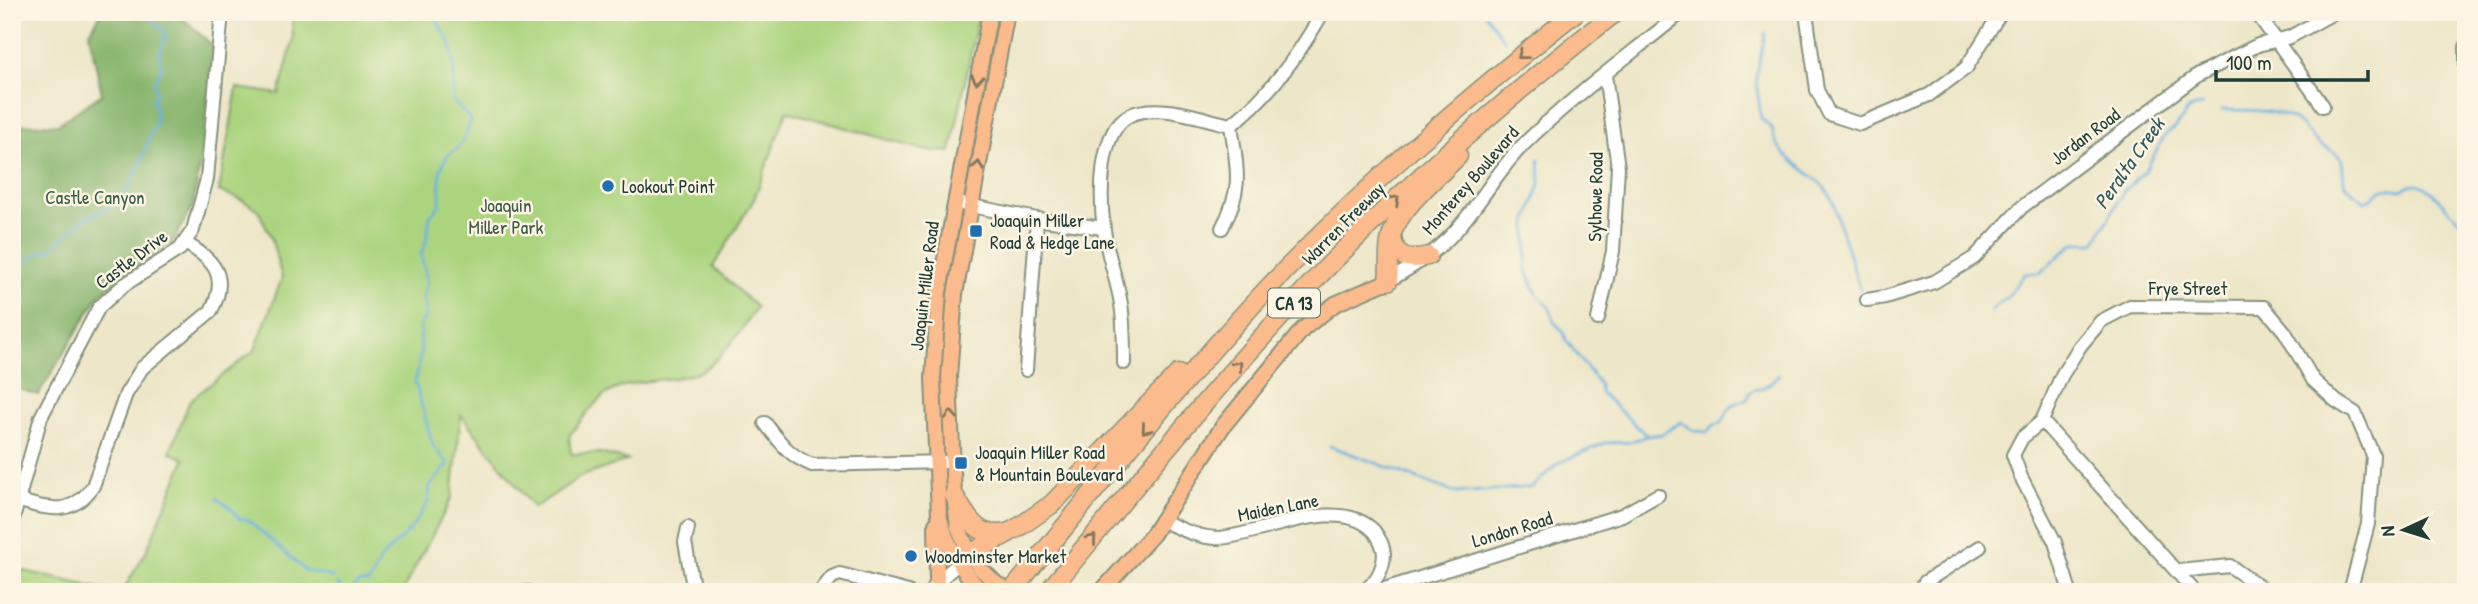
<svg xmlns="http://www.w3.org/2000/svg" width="2478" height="604" viewBox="0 0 2478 604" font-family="'Patrick Hand',sans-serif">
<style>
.green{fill:#acd47f;stroke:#66885a;stroke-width:2}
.forest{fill:#89b66e;stroke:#547a51;stroke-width:2}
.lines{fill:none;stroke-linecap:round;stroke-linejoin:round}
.stream{stroke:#66afde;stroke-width:2.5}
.minor-casing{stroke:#86927e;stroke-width:16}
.major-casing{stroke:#86927e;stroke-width:18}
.highway-casing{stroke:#86927e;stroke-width:21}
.minor{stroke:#fff;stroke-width:12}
.major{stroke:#fbbb8c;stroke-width:14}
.highway{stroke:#fbbb8c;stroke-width:18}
.oneway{stroke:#82765c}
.poi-dot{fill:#1f6fb2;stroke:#fcf5e5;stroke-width:2.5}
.labels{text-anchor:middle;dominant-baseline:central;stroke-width:5;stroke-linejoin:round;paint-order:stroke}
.shield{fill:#fcf5e5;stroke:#617469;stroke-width:2}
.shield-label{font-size:18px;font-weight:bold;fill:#1f3d34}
.street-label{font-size:19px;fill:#1f3d34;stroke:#fcf5e5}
.poi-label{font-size:19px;fill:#1f3d34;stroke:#fcf5e5;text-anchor:start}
.park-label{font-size:19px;fill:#3b5b43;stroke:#fcf5e5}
.water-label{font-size:21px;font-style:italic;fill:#315a5e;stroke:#fcf5e5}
</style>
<rect width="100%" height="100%" fill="#fcf5e5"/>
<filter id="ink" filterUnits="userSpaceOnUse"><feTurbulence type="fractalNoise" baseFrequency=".0143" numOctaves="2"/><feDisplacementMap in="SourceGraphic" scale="14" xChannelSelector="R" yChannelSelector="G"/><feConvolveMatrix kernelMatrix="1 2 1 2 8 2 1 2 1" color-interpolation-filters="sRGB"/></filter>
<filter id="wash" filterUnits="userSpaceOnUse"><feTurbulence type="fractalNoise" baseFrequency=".00686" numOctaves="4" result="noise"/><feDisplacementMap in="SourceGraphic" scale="28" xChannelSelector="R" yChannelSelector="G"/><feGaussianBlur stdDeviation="1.57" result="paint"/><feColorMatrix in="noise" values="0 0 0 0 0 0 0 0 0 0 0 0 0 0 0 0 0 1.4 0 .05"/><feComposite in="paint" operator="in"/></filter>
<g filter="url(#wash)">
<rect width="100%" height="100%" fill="#ede6c8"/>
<g class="green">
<path d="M292,12H979L951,152L923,150L787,111L754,199L713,267L756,307C746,325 718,364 699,372C669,384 633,376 605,395C593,403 579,424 569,436L571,454L600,453L628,460L580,477L534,508L461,415L452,498L402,592H122L146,552L185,459L170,452L190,400L255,350L282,278L271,237L258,210L242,200L219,191L237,88L279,94L293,41Z"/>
<path d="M12,568L115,592H12Z"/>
</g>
<path class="forest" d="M102,12H176L213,46L203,146L193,205L173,242L100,294L38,395L12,387V125L58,124L102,94L89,33Z"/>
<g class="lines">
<g class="stream">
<path d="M1484,12L1504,40"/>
<path d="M1765,33L1756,77L1761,119L1772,128C1775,161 1815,169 1830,196C1835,205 1837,217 1840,227C1847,248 1853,268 1860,289"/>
<path d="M2222,110C2242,110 2280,109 2296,121C2305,127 2310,137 2319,144C2326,149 2337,151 2341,159C2344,166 2342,177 2345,185L2364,201C2383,196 2373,184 2402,190C2420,174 2432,193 2444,205C2451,213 2459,219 2466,226"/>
<path d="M1539,159L1540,184L1527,223V271L1537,294L1549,307L1554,322L1563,331L1566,340L1599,384L1600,392L1647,436"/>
<path d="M12,279L36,253L48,251L84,219L114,205L132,183L156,122V111L153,100L156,91L154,84L162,67L159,55L166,34L151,17L145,12"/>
<path d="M1990,311L2007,297L2026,273H2040L2074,243H2095L2124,191L2145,171L2166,134L2176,127L2189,109L2203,105"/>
<path d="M1330,446L1456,493L1532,487L1558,463L1605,443L1630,442L1647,436L1662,434L1681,422L1695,431L1708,432L1714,425L1722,423C1728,410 1732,401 1747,400C1751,387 1753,391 1764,387C1769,385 1775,379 1779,375"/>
<path d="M217,498L232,509L239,519H247L306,571L333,577"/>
<path d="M338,584L342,592"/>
<path d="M350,592L358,583H369L382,557L411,529L428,502L430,486L447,466V462L433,446L415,382L421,352L420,324L425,318L426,308L423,298L427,281L421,254L426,242L430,217L440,204V171L447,155C463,149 466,135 471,120L453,101C453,81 457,63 450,43C446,28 438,34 437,12"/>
</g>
</g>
</g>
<g filter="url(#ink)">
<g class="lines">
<defs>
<g id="minor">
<path d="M1806,12L1817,90L1829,114L1860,124L1929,95L1966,68L2001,12"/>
<path d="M2256,12L2323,106"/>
<path d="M2466,47V82"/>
<path d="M962,204L1037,219L1103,228"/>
<path d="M1222,228C1244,186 1237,169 1231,125"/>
<path d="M1388,281C1416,265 1443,248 1463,222C1484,197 1499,169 1522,146C1569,99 1630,55 1682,12"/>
<path d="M1867,300L1885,297L1934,282L1974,258L2022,207L2198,75L2258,45L2290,37L2335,12"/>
<path d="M1598,319L1613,251L1618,167L1605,75"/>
<path d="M1124,363C1124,343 1124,323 1121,304C1117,279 1107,255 1104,230C1100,200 1098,130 1130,115C1159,102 1202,119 1231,125C1270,96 1299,54 1323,12"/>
<path d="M1026,370L1037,219"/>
<path d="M2042,421L2195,592"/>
<path d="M765,423C781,443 788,455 812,465L946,462"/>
<path d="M20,501C51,510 72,516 93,486L126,394L142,368L211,311C229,277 215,260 185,243"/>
<path d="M1161,520C1179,528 1198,538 1218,538C1261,536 1338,493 1374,531C1379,537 1384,547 1384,555C1383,570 1375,583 1363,592"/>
<path d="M12,523L41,417L99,307L124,285L180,249L193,230L207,179L222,12"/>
<path d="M688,528L685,542L694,592"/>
<path d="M2178,571L2230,566L2267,592"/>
<path d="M525,592H529"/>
<path d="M820,592L832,577L840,574L908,592"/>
<path d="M931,592L937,582L958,564"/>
<path d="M1375,592L1622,515L1658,495"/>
<path d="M1919,592L1925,582L1980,547"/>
<path d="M2070,592L2055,542L2021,477L2013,455L2022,438L2042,421L2062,375L2080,346L2101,321L2130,306L2264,307L2285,332L2313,380L2336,401L2355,413L2373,455L2368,524L2350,592"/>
</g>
<g id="major">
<path d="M936,524L937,582"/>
<path d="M982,592C960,569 947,546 939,515L933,378L939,292L990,12"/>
<path d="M1005,592L981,569L970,554L958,527L954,495L949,377L955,294L1007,12"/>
<path d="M1101,592L1153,534L1223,426L1303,329L1335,304L1388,281"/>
</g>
<g id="highway">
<path d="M1392,235C1393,258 1410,261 1428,256"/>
<path d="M1388,281C1390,266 1387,251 1391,237C1398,209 1438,176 1458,156"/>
<path d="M954,495C967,517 977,539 1006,533"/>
<path d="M970,554L1019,527L1052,504L1178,374"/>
<path d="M989,592L1001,588"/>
<path d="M1011,592C1097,489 1179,382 1272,284C1366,185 1469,97 1576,12"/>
<path d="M1048,592C1134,488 1218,382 1311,284C1405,185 1508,97 1616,12"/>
</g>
</defs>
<use href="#minor" class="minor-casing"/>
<use href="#major" class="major-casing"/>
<use href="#highway" class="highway-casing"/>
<use href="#minor" class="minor"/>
<use href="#major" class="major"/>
<use href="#highway" class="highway"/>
</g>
<defs><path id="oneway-chevron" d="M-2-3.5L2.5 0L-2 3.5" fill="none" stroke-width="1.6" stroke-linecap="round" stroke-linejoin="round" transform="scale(1.75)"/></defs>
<g class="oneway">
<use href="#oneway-chevron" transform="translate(1522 55) rotate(142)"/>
<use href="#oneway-chevron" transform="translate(977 79) rotate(100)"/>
<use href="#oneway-chevron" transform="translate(978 166) rotate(-80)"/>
<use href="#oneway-chevron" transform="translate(1395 200) rotate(-44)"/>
<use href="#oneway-chevron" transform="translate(1238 365) rotate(-49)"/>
<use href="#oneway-chevron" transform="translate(951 415) rotate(-93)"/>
<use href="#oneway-chevron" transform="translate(1146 429) rotate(130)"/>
<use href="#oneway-chevron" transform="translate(1092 539) rotate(-50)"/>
</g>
</g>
<g class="poi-dot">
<circle cx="608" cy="186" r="7"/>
<rect x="969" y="224" width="14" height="14" rx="3.5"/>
<rect x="954" y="456" width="14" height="14" rx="3.5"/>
<circle cx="911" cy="556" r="7"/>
</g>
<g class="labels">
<rect class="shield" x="1268" y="288.5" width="52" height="29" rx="5"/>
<g class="shield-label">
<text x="1294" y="303">CA 13</text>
</g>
<g class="street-label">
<text transform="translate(2085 136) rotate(-37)">Jordan Road</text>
<text transform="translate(1470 180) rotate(-49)">Monterey Boulevard</text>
<text transform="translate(1595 197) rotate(-89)">Sylhowe Road</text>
<text transform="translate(1343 223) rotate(-45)">Warren Freeway</text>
<text transform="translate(131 259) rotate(-37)">Castle Drive</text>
<text transform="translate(924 286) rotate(-83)">Joaquin Miller Road</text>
<text x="2188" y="288">Frye Street</text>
<text transform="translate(1278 507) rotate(-11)">Maiden Lane</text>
<text transform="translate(1512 529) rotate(-17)">London Road</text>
</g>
<g class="poi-label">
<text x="622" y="186">Lookout Point</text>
<text x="990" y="220">Joaquin Miller<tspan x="990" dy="22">Road &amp; Hedge Lane</tspan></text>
<text x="975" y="452">Joaquin Miller Road<tspan x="975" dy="22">&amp; Mountain Boulevard</tspan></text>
<text x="925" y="556">Woodminster Market</text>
</g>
<g class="park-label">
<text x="95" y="197">Castle Canyon</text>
<text x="506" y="205">Joaquin<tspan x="506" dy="22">Miller Park</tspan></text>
</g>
<g class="water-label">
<text transform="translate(2129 163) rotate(-55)">Peralta Creek</text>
</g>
</g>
<rect width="2478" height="604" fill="none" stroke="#fcf5e5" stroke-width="42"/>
<g transform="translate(2404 530) rotate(266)" stroke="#fcf5e5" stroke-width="5" paint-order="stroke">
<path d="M0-5L12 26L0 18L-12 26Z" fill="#1f3d34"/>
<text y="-10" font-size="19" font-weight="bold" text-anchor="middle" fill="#1f3d34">N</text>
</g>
<path d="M2216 70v10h152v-10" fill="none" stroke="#1f3d34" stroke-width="3.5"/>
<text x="2226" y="70" font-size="21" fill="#1f3d34" stroke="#fcf5e5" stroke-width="5" paint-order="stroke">100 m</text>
</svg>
